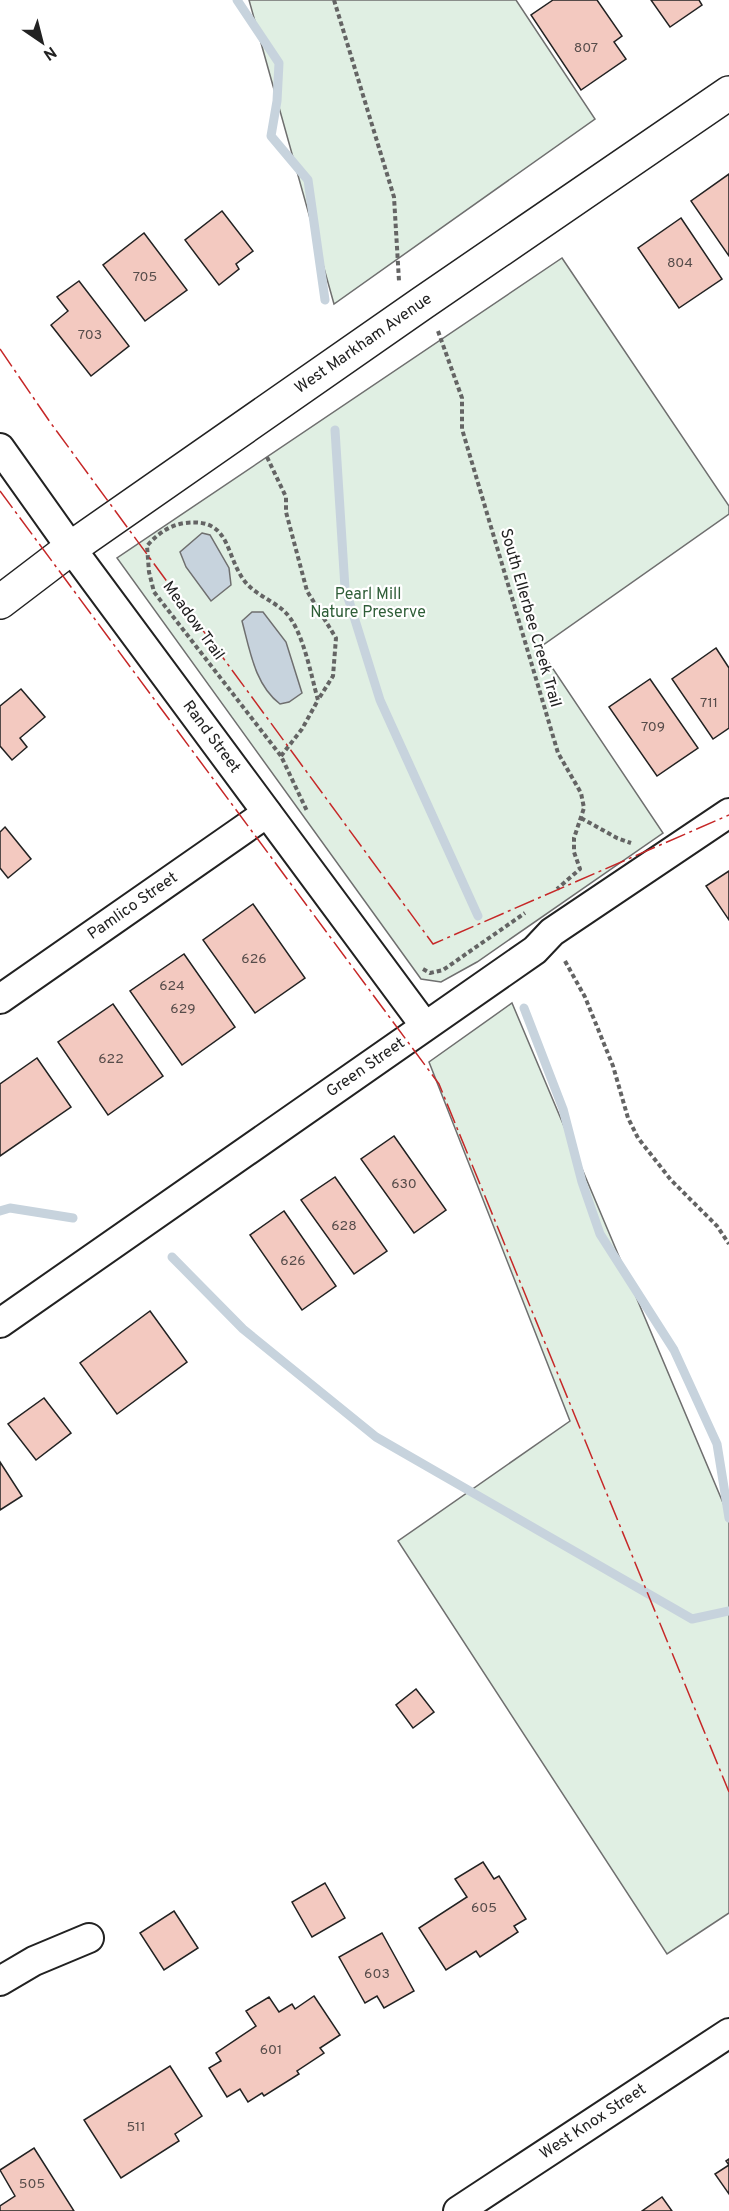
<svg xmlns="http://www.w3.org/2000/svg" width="729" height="2211" viewBox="0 0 729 2211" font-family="Overpass,sans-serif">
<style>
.green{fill:#e0efe3;stroke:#6f6f6f;stroke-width:1.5}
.water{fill:#c7d3dd;stroke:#6f6f6f;stroke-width:1.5}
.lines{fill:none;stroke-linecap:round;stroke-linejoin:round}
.stream{stroke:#c7d3dd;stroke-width:9}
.building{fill:#f3c9c0;stroke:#222;stroke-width:1.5}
.minor-casing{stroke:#222;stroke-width:32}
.tertiary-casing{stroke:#222;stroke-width:36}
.path{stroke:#646464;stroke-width:4;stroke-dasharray:4.5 3;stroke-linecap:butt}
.minor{stroke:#fff;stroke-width:28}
.tertiary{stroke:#fff;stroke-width:33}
.power{stroke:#c62828;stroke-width:1.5;stroke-dasharray:21 4.5 3 4.5;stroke-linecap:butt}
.labels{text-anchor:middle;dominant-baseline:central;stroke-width:4.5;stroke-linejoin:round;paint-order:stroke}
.number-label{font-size:14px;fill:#564c4a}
.street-label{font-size:16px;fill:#222;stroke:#fff}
.park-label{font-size:16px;fill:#2f5e38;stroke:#fff}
</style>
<rect width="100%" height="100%" fill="#fff"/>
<g class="green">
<path d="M249,0H516L595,119L334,304Z"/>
<path d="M562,258L729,506V514L539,648L663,833L477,962L441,982L421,979L117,558Z"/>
<path d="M512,1003L729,1517V1913L667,1954L398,1541L570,1421L429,1062Z"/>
</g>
<g class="water">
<path d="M202,533L210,535L229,568L231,585L211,601L186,567L180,552Z"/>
<path d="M252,612H263L286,642L302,693L289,702L280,704C255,685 250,651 242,621Z"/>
</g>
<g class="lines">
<g class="stream">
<path d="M237,0L279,63L277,101L271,136L308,180L325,300"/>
<path d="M335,430L345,588L380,700L478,916"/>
<path d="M524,1008L563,1109L582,1182L600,1234L674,1350L717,1444L729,1518"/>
<path d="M0,1211L10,1208L73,1218"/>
<path d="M172,1257L243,1329L376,1437L692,1619L729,1611"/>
</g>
</g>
<g class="building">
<path d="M553,0H597L622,36L614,42L626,59L581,90L531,15Z"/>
<path d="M651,0H699L702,5L670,27Z"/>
<path d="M729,174V256L691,201Z"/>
<path d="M222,211L253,251L236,264L239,269L219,285L185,240Z"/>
<path d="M681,218L722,279L679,308L638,248Z"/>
<path d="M144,233L187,290L145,321L103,265Z"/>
<path d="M79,281L129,346L91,376L51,325L68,311L57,297Z"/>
<path d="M716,648L729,668V728L713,739L672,679Z"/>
<path d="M650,679L698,748L657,776L609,707Z"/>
<path d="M21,689L45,717L20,738L27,747L12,760L0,746V706Z"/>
<path d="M5,827L31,859L8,878L0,868V832Z"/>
<path d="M729,871V920L706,886Z"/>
<path d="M253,904L305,978L255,1013L203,940Z"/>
<path d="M184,954L235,1027L182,1065L130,991Z"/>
<path d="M113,1004L163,1076L108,1115L58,1042Z"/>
<path d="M37,1058L71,1107L0,1156V1084Z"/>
<path d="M394,1136L446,1210L414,1233L361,1159Z"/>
<path d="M335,1177L387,1251L354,1274L301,1200Z"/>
<path d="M284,1211L336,1286L302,1310L250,1235Z"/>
<path d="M150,1311L187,1362L117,1414L80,1363Z"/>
<path d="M44,1398L71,1433L36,1460L8,1424Z"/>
<path d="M0,1462L22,1496L0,1510Z"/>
<path d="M416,1689L434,1712L413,1728L396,1705Z"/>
<path d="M483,1862L494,1879L499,1876L526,1919L514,1926L518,1932L480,1957L476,1951L446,1970L419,1928L467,1897L455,1879Z"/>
<path d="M325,1883L345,1918L312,1937L292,1902Z"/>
<path d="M174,1911L198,1948L164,1970L140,1933Z"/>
<path d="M382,1933L414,1991L384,2008L377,1996L365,2003L339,1957Z"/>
<path d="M314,1996L340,2035L320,2048L324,2053L297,2071L299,2074L264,2096L262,2093L248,2102L240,2089L227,2097L209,2068L221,2061L216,2053L256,2026L246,2011L269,1997L279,2012L292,2004L295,2009Z"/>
<path d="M170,2066L202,2116L175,2134L179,2141L121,2178L84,2120Z"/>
<path d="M34,2148L74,2211H0V2206L15,2196L0,2170Z"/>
<path d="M729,2159V2194L715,2174L729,2165L726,2161Z"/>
<path d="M662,2197L672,2211H642Z"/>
</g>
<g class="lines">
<defs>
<g id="minor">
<path id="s1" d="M0,448L71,548L425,1026"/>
<path id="s2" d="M0,999L267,813"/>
<path id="s3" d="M0,1323L535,950L552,932L729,813"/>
<path d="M0,1981L34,1961L89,1938"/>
<path id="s4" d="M458,2211L729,2033"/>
</g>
<g id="tertiary">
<path id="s5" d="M0,602L71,548L421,304L729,93"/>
</g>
</defs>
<use href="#minor" class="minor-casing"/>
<use href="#tertiary" class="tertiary-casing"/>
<g class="path">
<path d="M334,0L394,197L399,281"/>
<path d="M438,331L462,398V429L558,753L581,793L584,808L574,838V852L580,869L557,889"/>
<path d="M267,457L286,497V512L307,591L336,638L333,676L318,700"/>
<path d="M281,756L302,729L318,700C311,676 303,628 284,611C273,601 257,595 247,584C224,558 233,517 185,523C170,525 157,534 147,546L149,572L154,592L281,756L307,811"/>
<path d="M581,818L617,838L631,843"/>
<path d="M565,961L585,997L613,1066L628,1118L638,1138L671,1180L717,1226L729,1244"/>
<path d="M423,969L430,973L443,970L525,913"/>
</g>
<use href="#minor" class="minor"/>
<use href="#tertiary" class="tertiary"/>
<g class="power">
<path d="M0,349L50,422L433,944L729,815"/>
<path d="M0,491L439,1084L729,1792"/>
</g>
</g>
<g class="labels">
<g class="number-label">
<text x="586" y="48">807</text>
<text x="680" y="263">804</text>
<text x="145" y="277">705</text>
<text x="90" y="335">703</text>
<text x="709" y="703">711</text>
<text x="653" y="727">709</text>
<text x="254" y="959">626</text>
<text x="172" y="986">624</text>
<text x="183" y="1009">629</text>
<text x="111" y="1059">622</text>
<text x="404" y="1184">630</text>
<text x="344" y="1226">628</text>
<text x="293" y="1261">626</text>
<text x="484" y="1908">605</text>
<text x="377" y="1974">603</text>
<text x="271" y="2050">601</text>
<text x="136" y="2127">511</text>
<text x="32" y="2184">505</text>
</g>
<g class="street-label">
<text stroke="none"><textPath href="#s5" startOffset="446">West Markham Avenue</textPath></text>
<text transform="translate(530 618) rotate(74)">South Ellerbee Creek Trail</text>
<text transform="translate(193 621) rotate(54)">Meadow Trail</text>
<text stroke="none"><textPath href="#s1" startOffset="358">Rand Street</textPath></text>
<text stroke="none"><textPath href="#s2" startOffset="162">Pamlico Street</textPath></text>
<text stroke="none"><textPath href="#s3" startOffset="446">Green Street</textPath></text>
<text stroke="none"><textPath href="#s4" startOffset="162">West Knox Street</textPath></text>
</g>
<g class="park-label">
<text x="368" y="595">Pearl Mill<tspan x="368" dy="18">Nature Preserve</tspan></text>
</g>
</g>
<g transform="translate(42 42) rotate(145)" stroke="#ffffff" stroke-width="4.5" paint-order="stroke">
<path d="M0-4.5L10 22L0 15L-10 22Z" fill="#222222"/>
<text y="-9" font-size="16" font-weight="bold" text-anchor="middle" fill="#222222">N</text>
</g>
</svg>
